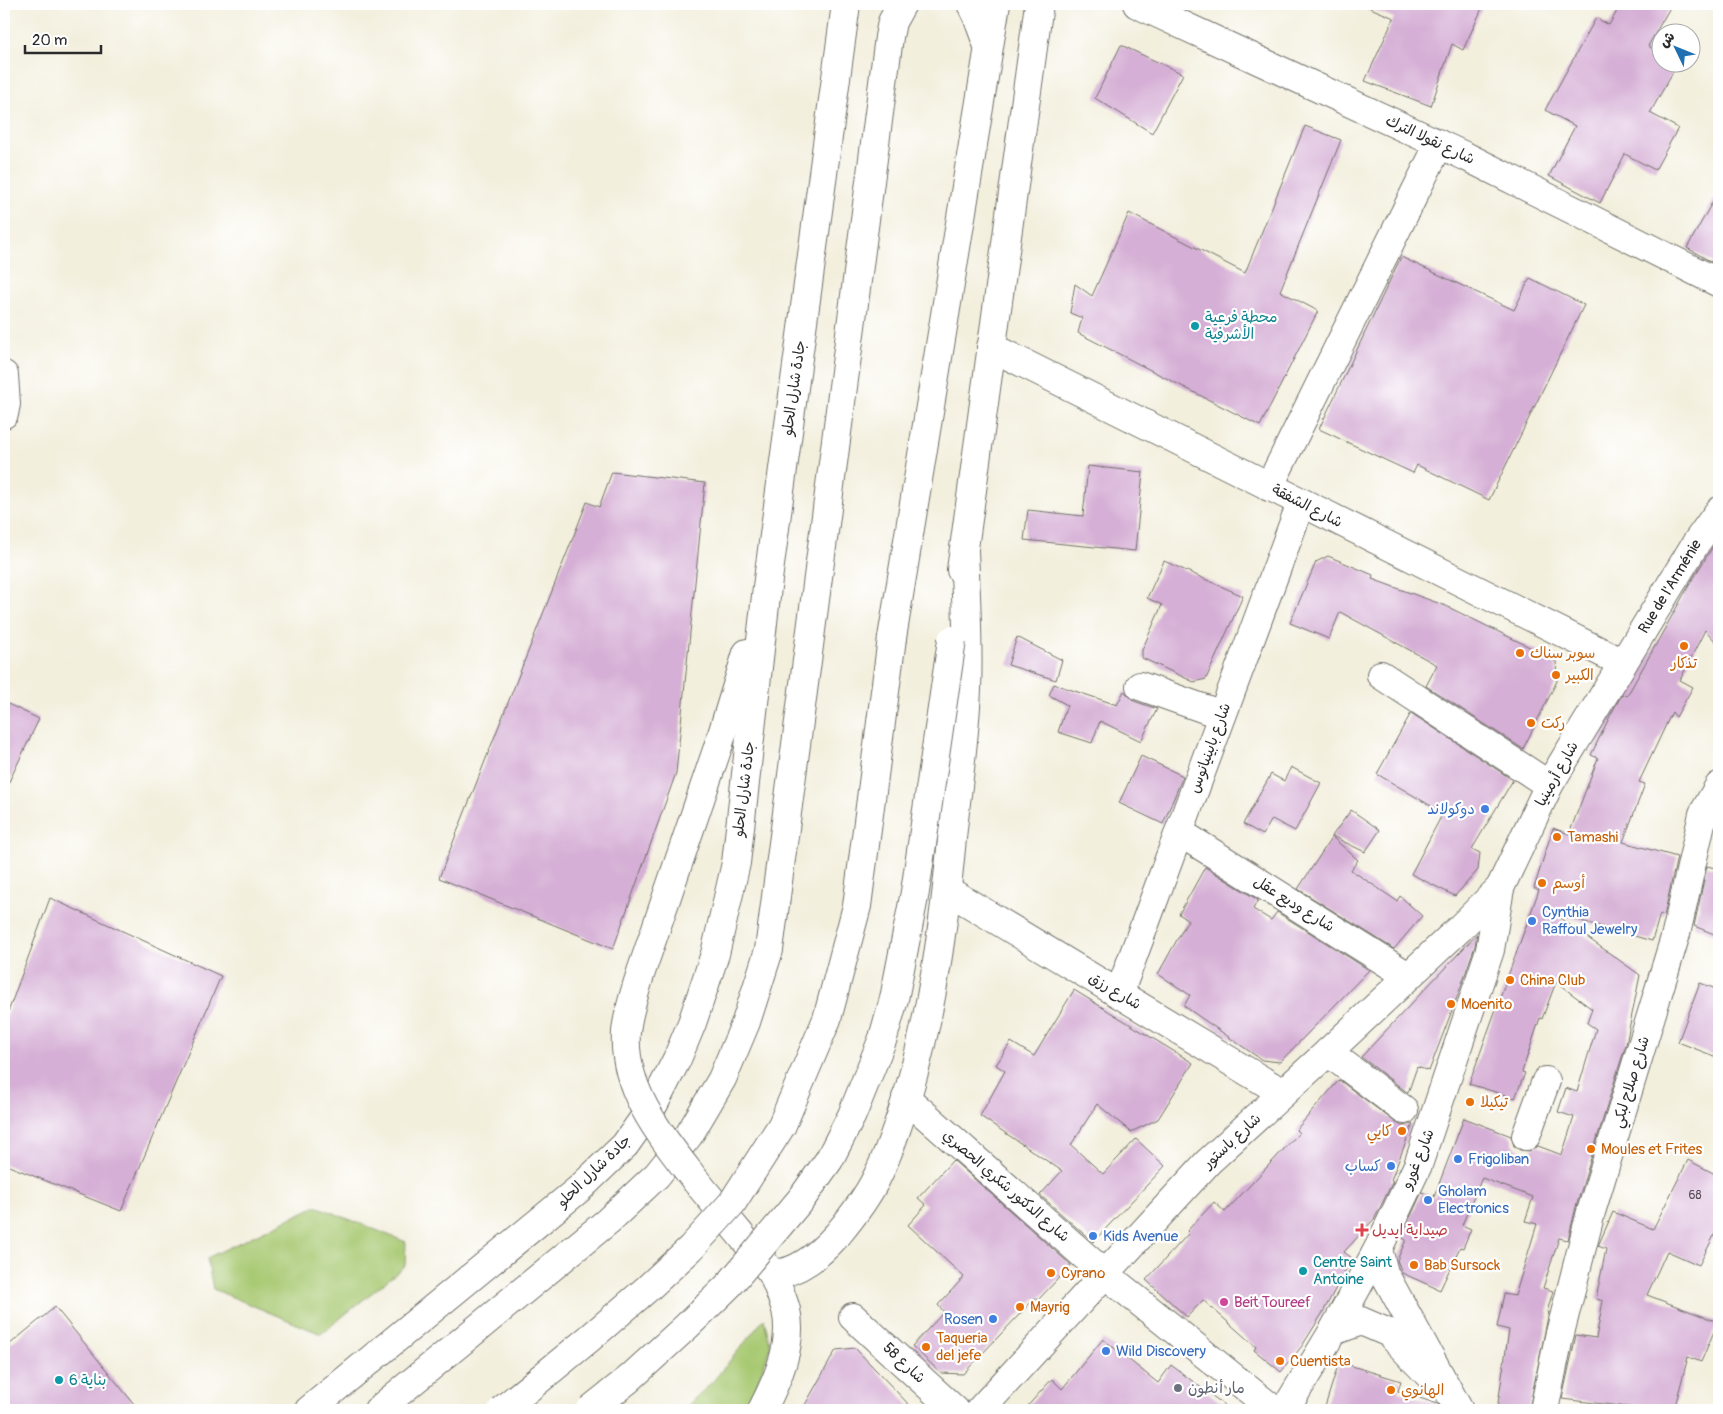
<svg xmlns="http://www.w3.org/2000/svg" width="1723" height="1414" viewBox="0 0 1723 1414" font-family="Pangolin,'Playpen Sans Arabic',sans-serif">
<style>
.green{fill:#a8c972;stroke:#6a7a4e}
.building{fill:#d5afd5}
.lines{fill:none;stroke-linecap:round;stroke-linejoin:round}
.minor-casing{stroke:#717069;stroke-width:30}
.highway-casing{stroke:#717069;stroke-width:30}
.minor{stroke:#fff;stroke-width:28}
.highway{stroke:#fff;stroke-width:28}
.highway-bridge-casing{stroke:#717069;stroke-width:30;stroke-linecap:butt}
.highway-bridge{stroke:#fff;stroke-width:28}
.culture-dot{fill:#0f9aa8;stroke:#fff;stroke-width:2}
.food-dot{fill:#e8710a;stroke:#fff;stroke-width:2}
.shop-dot{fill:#3f7fe0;stroke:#fff;stroke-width:2}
.health-dot{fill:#e0444e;stroke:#fff;stroke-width:2}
.hotel-dot{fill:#d1479c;stroke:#fff;stroke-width:2}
.worship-dot{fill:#6b7280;stroke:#fff;stroke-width:2}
.labels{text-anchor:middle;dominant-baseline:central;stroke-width:4.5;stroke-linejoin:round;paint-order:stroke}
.number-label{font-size:12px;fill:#564c56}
.street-label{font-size:15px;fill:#2b2b2b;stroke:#fff}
.culture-label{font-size:15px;fill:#0d838f;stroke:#fff;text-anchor:start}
.food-label{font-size:15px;fill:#c56008;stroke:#fff;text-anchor:start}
.shop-label{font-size:15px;fill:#366cbe;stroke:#fff;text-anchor:start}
.health-label{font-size:15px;fill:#be3a42;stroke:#fff;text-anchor:start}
.hotel-label{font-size:15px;fill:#b23c85;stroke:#fff;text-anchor:start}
.worship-label{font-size:15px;fill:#5b616d;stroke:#fff;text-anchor:start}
</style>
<rect width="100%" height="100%" fill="#fff"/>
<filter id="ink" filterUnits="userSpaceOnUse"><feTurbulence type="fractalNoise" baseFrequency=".02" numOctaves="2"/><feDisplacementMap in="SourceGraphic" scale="10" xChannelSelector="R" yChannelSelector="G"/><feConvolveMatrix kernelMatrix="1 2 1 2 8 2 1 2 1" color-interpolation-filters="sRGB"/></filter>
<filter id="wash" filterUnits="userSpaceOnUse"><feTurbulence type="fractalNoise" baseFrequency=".0096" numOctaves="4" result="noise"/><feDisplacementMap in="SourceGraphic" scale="20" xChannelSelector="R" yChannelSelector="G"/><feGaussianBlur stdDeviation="1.12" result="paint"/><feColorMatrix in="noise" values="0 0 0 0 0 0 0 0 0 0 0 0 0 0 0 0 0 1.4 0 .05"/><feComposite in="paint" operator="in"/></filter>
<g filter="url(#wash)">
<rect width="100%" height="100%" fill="#f3efdd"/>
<g class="green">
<path d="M316,1206L406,1242L405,1266L321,1334L213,1289L207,1258Z"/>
<path d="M764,1319L771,1347L754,1391L742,1410H683L714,1380Z"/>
</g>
<g id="blocks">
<g class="building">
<path d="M1361,4H1484L1463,50L1452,44L1431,106L1365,81L1394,18Z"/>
<path d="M1621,4H1672L1648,46L1660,53V62L1678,63L1650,113L1678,128L1655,170L1625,154L1600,203L1549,176L1575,126L1545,110L1596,18L1609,25Z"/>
<path d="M1121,45L1183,74L1152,133L1095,98Z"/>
<path d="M1305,126L1341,140L1280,291L1318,311L1260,426L1078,333L1082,318L1070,313L1075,284L1092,296L1129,213L1245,273Z"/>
<path d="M1719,190V266L1687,248Z"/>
<path d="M1401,257L1514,310L1530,278L1584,305L1489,500L1417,465L1413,473L1319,429Z"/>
<path d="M1088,466L1143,472L1135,551L1024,540L1028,510L1083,516Z"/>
<path d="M612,472L705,483L676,773L613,949L439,878L587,502L599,507Z"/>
<path d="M1719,537V645L1705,630L1680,680L1693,687L1676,717L1672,712L1639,782L1645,784L1623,842L1677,857L1664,916L1660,914L1652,941L1553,913L1640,975L1626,1044L1576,1207L1568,1240L1559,1238L1543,1288L1553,1291L1547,1312H1549L1529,1410H1497L1509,1330L1497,1327L1504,1294L1515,1296L1537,1224L1525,1221L1533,1197L1482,1178L1462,1225L1471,1229L1463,1248L1460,1247L1440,1290L1402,1273L1397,1260L1406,1240L1401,1237L1422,1192L1434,1197L1464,1118L1511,1136L1514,1146L1520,1150L1529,1151L1538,1146L1562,1155L1574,1117L1558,1112L1566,1088L1577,1092L1596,1029L1587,1023L1592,1009L1556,982L1542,1019L1540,1018L1522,1072L1525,1073L1515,1098L1469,1084L1539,890L1534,888L1553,828L1569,834L1598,758L1591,755L1611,714L1622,694L1627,696L1692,580Z"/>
<path d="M1328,556L1373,575L1372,579L1446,606L1556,660L1557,681L1523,749L1426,686L1437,665L1340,612L1329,639L1290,623L1316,562Z"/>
<path d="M1164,561L1243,596L1206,679L1194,682L1142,658V650L1162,605L1147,598Z"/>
<path d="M1017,637L1062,660L1056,680L1008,665Z"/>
<path d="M1054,684L1117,705L1124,691L1134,701L1157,709L1141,741L1100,721L1092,743L1058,732L1067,705L1049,695Z"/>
<path d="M4,702L39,719L4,792Z"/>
<path d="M1411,713L1513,780L1472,849L1480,853L1478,870L1455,896L1411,874L1443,813L1377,774Z"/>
<path d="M1141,756L1183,776L1163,824L1119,803Z"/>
<path d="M1291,767L1321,783L1295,831L1272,819L1263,835L1243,824L1271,774L1284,781Z"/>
<path d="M1351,810L1380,830L1365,852L1332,836Z"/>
<path d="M1332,837L1358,860L1351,870L1397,901L1400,896L1422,916L1394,949L1298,889Z"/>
<path d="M1707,866L1719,869V936L1694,926Z"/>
<path d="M1205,867L1258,900L1253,909L1271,920L1277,912L1369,970L1280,1062L1262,1060L1184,1006L1190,995L1158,974L1188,920L1179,914Z"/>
<path d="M50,898L221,976L121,1211L4,1164V1023Z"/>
<path d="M1477,934L1475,946L1459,992L1429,1071L1417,1067L1408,1093L1361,1057Z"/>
<path d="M1700,983L1719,990V1058L1678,1042Z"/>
<path d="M1074,990L1193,1063L1158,1119L1131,1132L1097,1104L1071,1145L1103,1174L1136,1139L1165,1166L1093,1242L1040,1195L1062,1171L980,1116L1005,1071L996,1065L1011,1042L1034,1056Z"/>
<path d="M1339,1080L1395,1122L1402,1126L1413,1124L1391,1180L1393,1181L1375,1218L1344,1252L1352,1258L1322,1314L1302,1346L1281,1372L1254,1350L1256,1347L1203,1300L1187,1317L1146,1280L1189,1233L1187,1231L1214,1202L1225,1212L1299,1133L1296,1130Z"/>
<path d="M953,1160L1071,1265L1038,1300L1035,1298L963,1374L941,1373L912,1346L944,1312L938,1305L964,1277L908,1225L926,1205L918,1198Z"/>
<path d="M1688,1160L1719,1176V1226L1699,1265L1667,1251L1647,1295L1718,1322L1701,1362L1688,1357L1674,1410H1636V1408L1562,1399L1576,1335L1596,1338L1603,1301L1596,1299L1606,1249L1598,1246L1613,1212L1653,1229Z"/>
<path d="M55,1307L139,1410H4V1349Z"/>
<path d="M1103,1339L1158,1383L1171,1365L1231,1410H1024L1052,1379L1062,1389Z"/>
<path d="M855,1348L914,1410H802L836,1350Z"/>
<path d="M1339,1362L1401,1381L1398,1391L1438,1404L1441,1410H1324Z"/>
</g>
</g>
</g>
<g filter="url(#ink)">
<use href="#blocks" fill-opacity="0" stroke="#717069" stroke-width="1"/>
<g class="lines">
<defs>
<g id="minor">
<path d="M1137,4L1467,157L1719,283"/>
<path d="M991,347L1623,663"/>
<path d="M4,375L6,404L4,414"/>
<path d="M1269,487L1439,144"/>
<path d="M1381,675L1549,785"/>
<path d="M1140,686L1222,715"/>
<path d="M1179,832L1408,976"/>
<path d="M947,890L1283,1093"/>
<path d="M1119,994L1301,503"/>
<path d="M1328,1052L1404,1110"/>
<path d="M906,1098L1105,1274L1274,1410"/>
<path d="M1526,1136L1546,1081"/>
<path d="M1378,1249L1384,1273L1459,1410"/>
<path d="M853,1317L955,1410"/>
<path d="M1333,1331L1361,1321L1389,1333L1428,1374"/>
<path d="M762,1410C777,1381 794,1344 786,1310C783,1298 777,1286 773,1274"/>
<path d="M980,1410L1208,1162L1328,1052L1459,929L1500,888"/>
<path id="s1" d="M1285,1410L1333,1331L1378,1249L1418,1165L1490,950L1500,888L1549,785L1696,543L1719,511"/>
<path d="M1544,1410L1559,1337L1591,1212L1676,934L1703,814L1719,786"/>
</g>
<g id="highway">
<path d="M971,4L977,16L988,46"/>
<path d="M961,570L1039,4"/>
<path d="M892,638L996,4"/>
<path d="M719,744L747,653"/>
<path d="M696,1181L773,1274C799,1273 821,1253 838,1234C852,1217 866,1199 876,1179C890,1151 900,1120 909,1090C933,1008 944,923 952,838C957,789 965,739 967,689C969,643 966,597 964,551"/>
<path d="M309,1410L579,1189L625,1145L654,1104L677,1059L692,1023L715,954L736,863L767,587L846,4"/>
<path d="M378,1410L608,1221L657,1175L689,1135L722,1079L746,1022L769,950L889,37L892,22L902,4"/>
</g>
</defs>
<use href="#minor" class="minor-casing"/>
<use href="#highway" class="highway-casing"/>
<use href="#minor" class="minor"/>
<use href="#highway" class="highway"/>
<defs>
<g id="highway-bridge">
<path d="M696,1181C662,1137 622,1090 626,1032C628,1011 635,992 641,972L719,744"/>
<path d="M502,1410L590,1338L648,1288L691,1248L732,1203L782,1125L827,1019L857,906L892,638"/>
<path d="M590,1410L629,1379L687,1326L729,1285L802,1198L829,1160L852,1115L883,1038L894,999L915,892L952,640"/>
</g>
</defs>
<use href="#highway-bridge" class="highway-bridge-casing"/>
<use href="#highway-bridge" class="highway-bridge"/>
</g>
</g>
<g class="culture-dot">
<circle cx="1195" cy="326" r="5"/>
<circle cx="1303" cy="1271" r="5"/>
<circle cx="59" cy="1380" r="5"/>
</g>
<g class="food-dot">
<circle cx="1684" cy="646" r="5"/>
<circle cx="1520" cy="653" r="5"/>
<circle cx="1556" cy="675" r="5"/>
<circle cx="1531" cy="723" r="5"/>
<circle cx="1557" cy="837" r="5"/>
<circle cx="1542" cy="883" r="5"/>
<circle cx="1510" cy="980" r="5"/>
<circle cx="1451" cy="1004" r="5"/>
<circle cx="1470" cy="1102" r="5"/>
<circle cx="1402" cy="1131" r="5"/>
<circle cx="1591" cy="1149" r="5"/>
<circle cx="1414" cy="1265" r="5"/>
<circle cx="1051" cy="1273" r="5"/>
<circle cx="1020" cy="1307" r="5"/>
<circle cx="926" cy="1347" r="5"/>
<circle cx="1280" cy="1361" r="5"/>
<circle cx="1391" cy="1390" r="5"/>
</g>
<g class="shop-dot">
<circle cx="1485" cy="809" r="5"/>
<circle cx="1532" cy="921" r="5"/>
<circle cx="1458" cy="1159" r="5"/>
<circle cx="1391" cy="1166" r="5"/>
<circle cx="1428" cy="1200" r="5"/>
<circle cx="1093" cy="1236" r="5"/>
<circle cx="993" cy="1319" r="5"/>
<circle cx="1106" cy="1351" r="5"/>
</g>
<path class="health-dot" d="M1359.5 1222.5h5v5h5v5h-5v5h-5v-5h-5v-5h5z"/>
<circle class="hotel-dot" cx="1224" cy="1302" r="5"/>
<circle class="worship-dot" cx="1178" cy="1388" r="5"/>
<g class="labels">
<g class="number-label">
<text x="1695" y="1195">68</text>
</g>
<g class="street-label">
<text transform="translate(1430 140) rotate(25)">شارع نقولا الترك</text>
<text transform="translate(794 388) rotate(-82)">جادة شارل الحلو</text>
<text transform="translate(1307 506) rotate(27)">شارع الشفقة</text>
<text stroke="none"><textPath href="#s1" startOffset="915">Rue de l'Arménie</textPath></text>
<text transform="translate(1210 748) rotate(-70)">شارع بابينيانوس</text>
<text transform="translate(1557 774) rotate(-61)">شارع أرمينيا</text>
<text transform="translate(744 789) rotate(-83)">جادة شارل الحلو</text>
<text transform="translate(1294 904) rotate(32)">شارع وديع عقل</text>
<text transform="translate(1115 991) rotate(31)">شارع رزق</text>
<text transform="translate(1631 1082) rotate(-73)">شارع صلاح لبكي</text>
<text transform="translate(1232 1141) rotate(-43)">شارع باستور</text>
<text transform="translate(1418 1159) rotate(-68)">شارع غورو</text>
<text transform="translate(594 1171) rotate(-44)">جادة شارل الحلو</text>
<text transform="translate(1006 1186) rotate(41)">شارع الدكتور شكري الحصري</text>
<text transform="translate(904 1363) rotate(43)">شارع 58</text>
</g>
<g class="culture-label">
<text x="1205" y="317">محطة فرعية<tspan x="1205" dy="17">الأشرفية</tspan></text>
<text x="1313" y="1262">Centre Saint<tspan x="1313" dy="17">Antoine</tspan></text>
<text x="69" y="1380">بناية 6</text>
</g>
<g class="food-label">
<text x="1530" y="653">سوبر سناك</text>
<text x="1684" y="663" text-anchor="middle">تذكار</text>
<text x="1566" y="675">الكبير</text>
<text x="1541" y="723">ركت</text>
<text x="1567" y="837">Tamashi</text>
<text x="1552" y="883">أوسم</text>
<text x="1520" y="980">China Club</text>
<text x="1461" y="1004">Moenito</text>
<text x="1480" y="1102">تيكيلا</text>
<text x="1392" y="1131" text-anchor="end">كايي</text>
<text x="1601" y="1149">Moules et Frites</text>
<text x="1424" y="1265">Bab Sursock</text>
<text x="1061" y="1273">Cyrano</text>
<text x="1030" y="1307">Mayrig</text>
<text x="936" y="1338">Taqueria<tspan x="936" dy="17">del jefe</tspan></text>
<text x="1290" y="1361">Cuentista</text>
<text x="1401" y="1390">الهانوي</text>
</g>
<g class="shop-label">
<text x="1475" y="809" text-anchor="end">دوكولاند</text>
<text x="1542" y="912">Cynthia<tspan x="1542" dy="17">Raffoul Jewelry</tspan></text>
<text x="1468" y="1159">Frigoliban</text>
<text x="1381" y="1166" text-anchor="end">كساب</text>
<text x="1438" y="1191">Gholam<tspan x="1438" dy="17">Electronics</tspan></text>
<text x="1103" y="1236">Kids Avenue</text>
<text x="983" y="1319" text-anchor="end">Rosen</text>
<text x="1116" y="1351">Wild Discovery</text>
</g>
<g class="health-label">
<text x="1372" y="1230">صيداية ايديل</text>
</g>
<g class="hotel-label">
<text x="1234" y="1302">Beit Toureef</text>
</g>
<g class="worship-label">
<text x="1188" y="1388">مار أنطون</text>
</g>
</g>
<rect width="1723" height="1414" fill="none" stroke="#fff" stroke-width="20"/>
<g transform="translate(1676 48) rotate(313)"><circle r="24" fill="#ffffff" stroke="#aaaaaa"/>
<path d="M0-4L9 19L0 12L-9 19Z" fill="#1f6fb2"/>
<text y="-8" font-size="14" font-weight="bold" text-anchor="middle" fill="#2b2b2b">ش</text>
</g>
<path d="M25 45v8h76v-8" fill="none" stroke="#2b2b2b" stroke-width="2.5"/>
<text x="32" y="45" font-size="15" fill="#2b2b2b" stroke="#ffffff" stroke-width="4" paint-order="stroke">20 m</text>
</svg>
